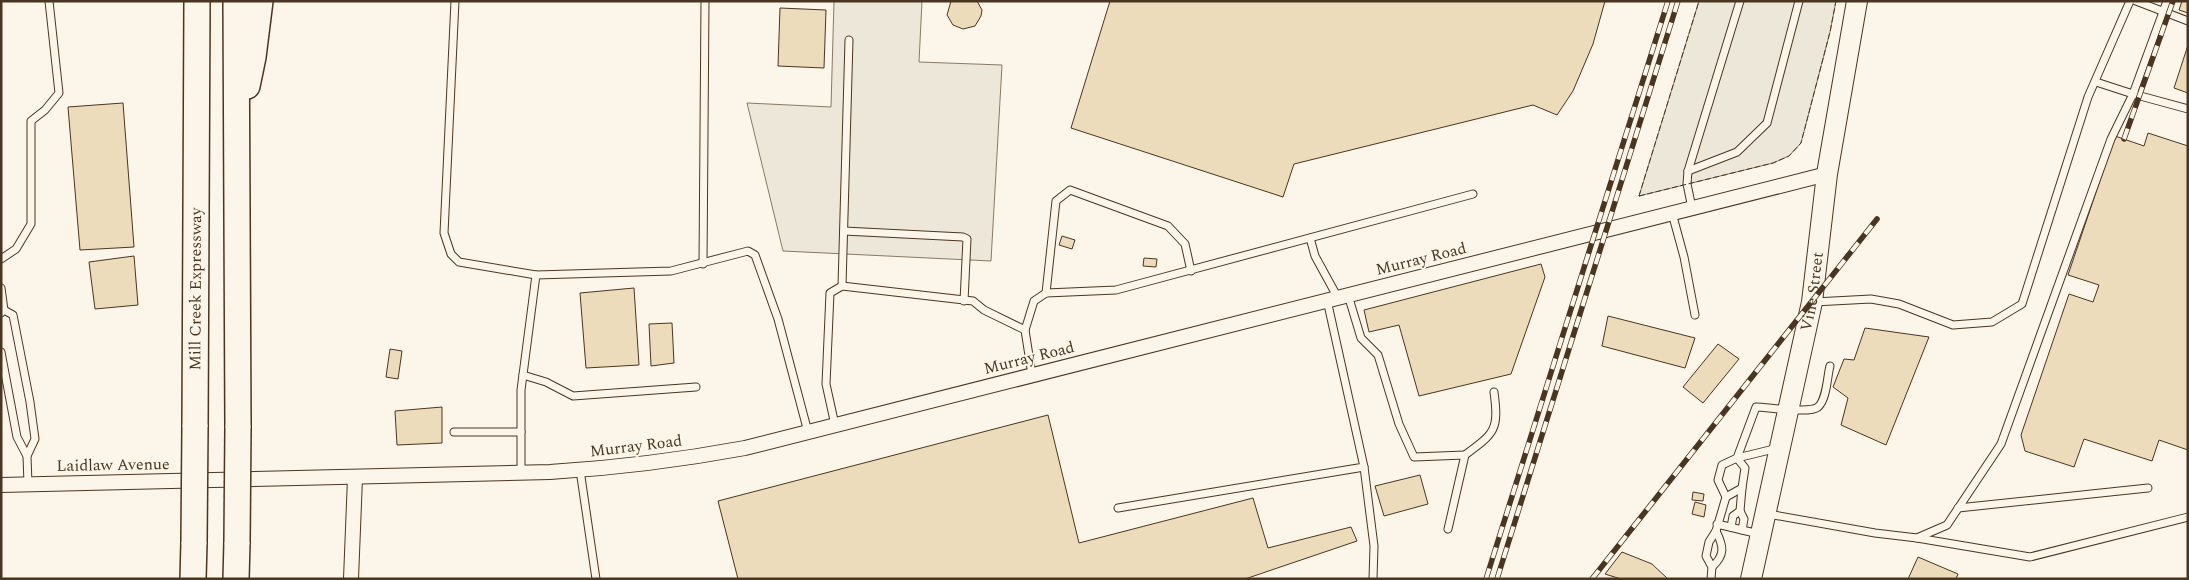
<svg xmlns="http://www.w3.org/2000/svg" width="2189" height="580" viewBox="0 0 2189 580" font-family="Spectral,serif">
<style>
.parking{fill:#ede7d9;stroke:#887966}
.building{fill:#ecdcbc;stroke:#4a3520}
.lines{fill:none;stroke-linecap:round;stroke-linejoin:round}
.service-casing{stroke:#4a3520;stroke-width:9}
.minor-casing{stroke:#4a3520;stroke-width:16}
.secondary-casing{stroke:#4a3520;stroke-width:22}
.motorway-casing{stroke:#4a3520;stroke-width:28}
.service{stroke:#fbf6e9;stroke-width:7}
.minor{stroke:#fbf6e9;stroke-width:14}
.secondary{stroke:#fbf6e9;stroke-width:20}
.motorway{stroke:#fbf6e9;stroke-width:25}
.rail-casing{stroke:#4a3520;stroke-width:5.5}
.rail{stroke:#fbf6e9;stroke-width:4;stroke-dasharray:11;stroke-linecap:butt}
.motorway-bridge-casing{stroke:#4a3520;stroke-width:28;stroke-linecap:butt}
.motorway-bridge{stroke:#fbf6e9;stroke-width:25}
.fence{stroke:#4a3520;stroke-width:1;stroke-dasharray:6 2.5;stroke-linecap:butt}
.labels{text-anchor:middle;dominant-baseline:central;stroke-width:4;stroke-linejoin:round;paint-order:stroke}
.street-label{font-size:16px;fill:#4a3520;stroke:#fbf6e9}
</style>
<rect width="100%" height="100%" fill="#fbf6e9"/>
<g class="parking">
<path d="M834,1H922L919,62L1002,65L991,261L783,251L747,103L831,107Z"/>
<path d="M1699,1H1836L1830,32L1801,143L1789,156L1773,163L1639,196Z"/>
</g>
<g class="building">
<path d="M951,1H977L982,10L981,16L975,26L963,29L953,25L947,15Z"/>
<path d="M1110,1H1605L1593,44L1573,91L1557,115L1533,105L1294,164L1283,197L1071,128Z"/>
<path d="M2182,1H2188V13L2179,10Z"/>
<path d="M780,8L826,10L824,68L778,66Z"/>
<path d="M2188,45V93L2174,88Z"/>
<path d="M123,103L134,247L80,250L68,107Z"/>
<path d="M2148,133L2188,146V450L2159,440L2152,461L2084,439L2074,467L2025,451L2021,435L2069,294L2093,302L2099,285L2068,275L2115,136L2144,146Z"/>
<path d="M1062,236L1075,240L1072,249L1059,245Z"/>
<path d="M134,256L138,305L95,309L89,262Z"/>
<path d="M1144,258L1157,259L1156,267L1143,266Z"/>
<path d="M1541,264L1545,277L1511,374L1419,396L1399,325L1369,332L1364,310Z"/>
<path d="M634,288L639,365L586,368L580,293Z"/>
<path d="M1608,316L1695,338L1685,368L1602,346Z"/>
<path d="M672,323L674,363L651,366L649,324Z"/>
<path d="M1865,328L1929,337L1886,445L1841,425L1848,398L1833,387L1844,359L1854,360Z"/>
<path d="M1718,344L1739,359L1703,403L1683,387Z"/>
<path d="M390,349L402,351L398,379L386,377Z"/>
<path d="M442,407V443L397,445L395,411Z"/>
<path d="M1048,415L1079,543L1253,498L1268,548L1351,527L1357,541L1245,579H738L718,501Z"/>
<path d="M1420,475L1428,504L1384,516L1375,486Z"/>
<path d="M1693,492L1704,494L1703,501L1692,500Z"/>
<path d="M1695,502L1706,505L1704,517L1692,514Z"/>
<path d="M1622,552L1652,564L1668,579H1621L1605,574Z"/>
<path d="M1918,557L1958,574L1956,579H1908Z"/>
</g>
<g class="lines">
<defs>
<g id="service">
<path d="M455,1L444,233L451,254L459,262L536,275"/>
<path d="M2136,1L2188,21"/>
<path d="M2167,1L2133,94L2188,109"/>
<path d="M1688,171L1737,152L1767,123L1799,1"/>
<path d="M1692,208L1687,184L1688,171L1740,1"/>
<path d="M1672,213L1684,257L1695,315"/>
<path d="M844,231L963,237L967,239L964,301"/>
<path d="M1310,238L1315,256L1338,298"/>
<path d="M1,259L16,249L31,224V121L45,110L59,93L49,1"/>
<path d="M703,264L705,1"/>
<path d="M842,286L849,40"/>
<path d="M1,288L4,310"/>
<path d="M1046,293L1056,201L1070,190L1168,226L1185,244L1191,271"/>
<path d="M1348,295L1361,338L1378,355L1399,424L1414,457L1465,455L1448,529"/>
<path d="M1814,302L1871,299L1899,304L1953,325L1992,322L2022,304L2088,97L2130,1"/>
<path d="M1,313L4,310L13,315L30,402L35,439L27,456L28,484"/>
<path d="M1025,330L1034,301L1046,293L1116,290L1473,194"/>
<path d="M1,352L17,437L27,456"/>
<path d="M523,375L546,382L573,396L696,387"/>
<path d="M835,425L826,384L830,293L842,286L973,301L984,310L1025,330L1032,375"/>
<path d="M454,432H521"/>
<path d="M1465,455C1495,433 1499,430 1494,392"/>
<path d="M1364,467L1374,546L1373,579"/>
<path d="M580,470L596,579"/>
<path d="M521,473V390L536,275L671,271L748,251L755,255L778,319L808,432"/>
<path d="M1726,497L1742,488L1745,468L1737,458L1778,448"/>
<path d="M1118,508L1364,467L1327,300"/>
<path d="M1958,508L2148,488"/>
<path d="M1740,511L1742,488"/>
<path d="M1768,514L1875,533L1917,538L1947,525L2001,444L2111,139L2133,94L2096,82"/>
<path d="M1717,524L1759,534"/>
<path d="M1731,527L1733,516L1740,511L1744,519L1742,530"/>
<path d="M1917,538L2030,557L2188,517"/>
<path d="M1712,567C1725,555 1724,547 1716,531"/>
<path d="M1711,579L1712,567L1706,556L1709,542L1716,531L1726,497L1718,480L1722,465L1737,458L1756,407C1768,407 1810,414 1818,407C1827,399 1827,377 1830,366"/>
</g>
<g id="minor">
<path d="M1,485L550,472C616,468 680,460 745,448L1827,174"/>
<path d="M351,579L355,478"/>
</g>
<g id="secondary">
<path id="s1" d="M1751,579L1812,302L1827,174L1857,1"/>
</g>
<g id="motorway">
<path d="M236,1L238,428"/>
<path d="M247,86L253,57L260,1"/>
<path id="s2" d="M195,427L197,1"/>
<path d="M193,579L194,542"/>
<path d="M236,579L237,542"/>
</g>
</defs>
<use href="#service" class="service-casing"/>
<use href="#minor" class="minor-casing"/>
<use href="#secondary" class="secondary-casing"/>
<use href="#motorway" class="motorway-casing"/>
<use href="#service" class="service"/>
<use href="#minor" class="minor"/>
<use href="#secondary" class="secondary"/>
<use href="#motorway" class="motorway"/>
<defs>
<g id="rail">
<path d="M2124,139L2173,1"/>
<path d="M1486,579L1668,1"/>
<path d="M1497,579L1678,1"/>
<path d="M1592,579L1877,219"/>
</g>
</defs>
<use href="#rail" class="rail-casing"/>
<use href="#rail" class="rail"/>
<defs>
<g id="motorway-bridge">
<path d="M194,542L195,427"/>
<path d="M237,542L238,428"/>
</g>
</defs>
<use href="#motorway-bridge" class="motorway-bridge-casing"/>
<use href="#motorway-bridge" class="motorway-bridge"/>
<g class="fence">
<path d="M1639,196L1773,163L1789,156L1801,143L1830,32L1836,1"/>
<path d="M1639,196L1699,1"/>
</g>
</g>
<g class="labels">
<g class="street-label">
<text transform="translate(1421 259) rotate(-14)">Murray Road</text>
<text stroke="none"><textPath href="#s2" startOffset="138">Mill Creek Expressway</textPath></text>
<text stroke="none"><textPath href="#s1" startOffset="294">Vine Street</textPath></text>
<text transform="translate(1029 358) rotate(-14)">Murray Road</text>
<text transform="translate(636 446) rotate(-7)">Murray Road</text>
<text transform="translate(113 465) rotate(-1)">Laidlaw Avenue</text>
</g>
</g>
<rect width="2189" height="580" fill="none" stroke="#4a3520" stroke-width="5"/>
</svg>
